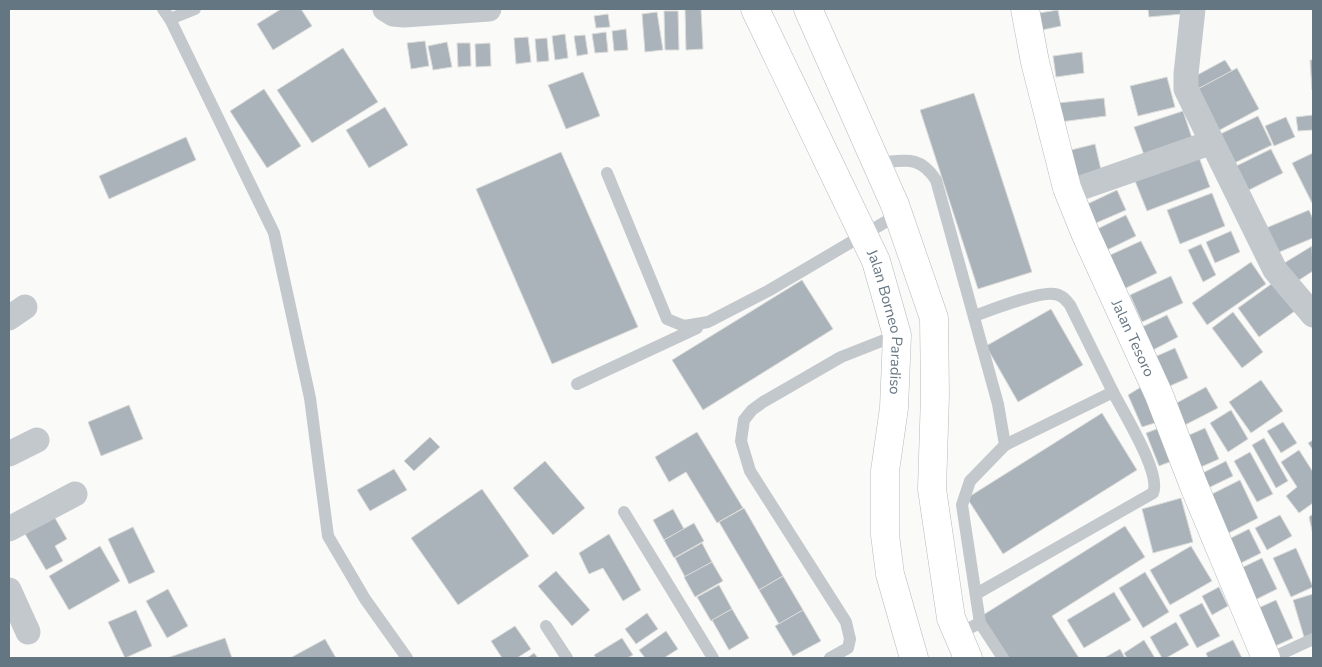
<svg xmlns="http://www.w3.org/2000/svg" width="1322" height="667" viewBox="0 0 1322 667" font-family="'Nunito Sans',sans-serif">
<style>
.building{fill:#aab3b9;stroke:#dcdcda}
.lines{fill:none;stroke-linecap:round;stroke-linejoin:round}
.secondary-casing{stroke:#b3babf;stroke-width:29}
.lane{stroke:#c3c8cc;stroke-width:12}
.street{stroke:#c3c8cc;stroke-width:25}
.secondary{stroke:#fff;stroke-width:28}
.labels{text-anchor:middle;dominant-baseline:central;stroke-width:5;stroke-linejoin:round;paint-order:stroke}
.street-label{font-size:15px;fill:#657683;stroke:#fff}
</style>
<rect width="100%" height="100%" fill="#fafaf8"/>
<g class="building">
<path d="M281,9H301L312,26L273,50L257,24Z"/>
<path d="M685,9H701L703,49L686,50Z"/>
<path d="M1148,9H1181L1182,14L1149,17Z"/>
<path d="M1058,10L1061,26L1042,30L1039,13Z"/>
<path d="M664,11H678L679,50H665Z"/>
<path d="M657,12L663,50L645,52L642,14Z"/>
<path d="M608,14L610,27L596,28L594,16Z"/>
<path d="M626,29L628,50L614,51L612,31Z"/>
<path d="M606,32L608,52L595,53L592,34Z"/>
<path d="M565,34L568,58L555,60L552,36Z"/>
<path d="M585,35L588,54L577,56L574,36Z"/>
<path d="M528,37L531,62L516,64L514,38Z"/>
<path d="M547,38L549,61L537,62L535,39Z"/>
<path d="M425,41L429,66L411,69L407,43Z"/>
<path d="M447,42L452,67L433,70L428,46Z"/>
<path d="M457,43H470L471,66L458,67Z"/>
<path d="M490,43L491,66L476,67L475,44Z"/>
<path d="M343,48L378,102L312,143L277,90Z"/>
<path d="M1082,52L1084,73L1056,77L1053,56Z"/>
<path d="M1225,60L1232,71L1194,91L1188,80Z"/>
<path d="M1310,60H1313V90H1312Z"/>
<path d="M1237,68L1259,109L1216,132L1194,91Z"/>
<path d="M583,72L600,116L566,129L548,85Z"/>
<path d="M1167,77L1175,107L1138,116L1130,86Z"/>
<path d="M264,89L301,146L267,168L230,111Z"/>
<path d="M974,93L1032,272L978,289L920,110Z"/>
<path d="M1104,98L1106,116L1060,122L1058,103Z"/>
<path d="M385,107L408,145L369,168L346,130Z"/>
<path d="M1183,111L1192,138L1144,155L1134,127Z"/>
<path d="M1313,115V130L1298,131L1296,117Z"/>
<path d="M1258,116L1272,145L1228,166L1214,137Z"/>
<path d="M1286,117L1295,137L1274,146L1265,126Z"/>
<path d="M186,137L196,160L109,199L99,176Z"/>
<path d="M1095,144L1102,174L1078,179L1071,150Z"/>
<path d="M1271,149L1283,173L1239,195L1226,171Z"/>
<path d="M561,152L638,327L552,364L476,189Z"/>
<path d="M1197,152L1210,187L1147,211L1133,176Z"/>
<path d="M1313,153V203H1312L1292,163Z"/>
<path d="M1117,190L1126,210L1089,226L1081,207Z"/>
<path d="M1212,193L1225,226L1180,244L1167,210Z"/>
<path d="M1309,210L1313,219V238L1277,253L1266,228Z"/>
<path d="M1126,215L1136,236L1105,251L1095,230Z"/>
<path d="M1231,231L1240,252L1215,263L1206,242Z"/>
<path d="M1141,241L1157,273L1124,289L1108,256Z"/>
<path d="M1201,244L1216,275L1203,282L1188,250Z"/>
<path d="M1312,246L1313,271L1293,284L1281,265Z"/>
<path d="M1251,262L1266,284L1207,325L1192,303Z"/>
<path d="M1171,276L1183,303L1142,322L1130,295Z"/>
<path d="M802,280L833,329L703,410L672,360Z"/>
<path d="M1274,282L1295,311L1259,337L1238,308Z"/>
<path d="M1051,309L1083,365L1018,402L986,346Z"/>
<path d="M1233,312L1263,352L1242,368L1212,328Z"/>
<path d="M1167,315L1178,337L1153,350L1142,327Z"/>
<path d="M1175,348L1188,378L1163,389L1150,359Z"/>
<path d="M1261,380L1283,411L1251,433L1229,402Z"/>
<path d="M1141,387L1158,422L1142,427L1128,395Z"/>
<path d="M1206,387L1218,408L1183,426L1171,406Z"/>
<path d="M129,405L143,439L101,456L88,422Z"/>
<path d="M1231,410L1248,439L1228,452L1210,423Z"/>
<path d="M1102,413L1137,470L1003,554L967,498Z"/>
<path d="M1283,422L1297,443L1281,453L1267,431Z"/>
<path d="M1162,427L1175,460L1159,466L1146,433Z"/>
<path d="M1205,428L1219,459L1194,470L1180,439Z"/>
<path d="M697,432L743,508L717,523L686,472L669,482L655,457Z"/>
<path d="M430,437L440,447L414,471L404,461Z"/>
<path d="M1264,438L1288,481L1276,488L1252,445Z"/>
<path d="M1313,440V450L1308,443Z"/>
<path d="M1299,450L1313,472V503L1299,513L1286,496L1297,487L1281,462Z"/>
<path d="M1250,452L1273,494L1257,502L1234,461Z"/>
<path d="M545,461L585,508L553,535L513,488Z"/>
<path d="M1226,461L1233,476L1202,491L1195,477Z"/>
<path d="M394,469L407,490L370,511L357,490Z"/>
<path d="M1240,480L1258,518L1221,537L1202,499Z"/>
<path d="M482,489L529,556L458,605L411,538Z"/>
<path d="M1181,498L1193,542L1153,553L1142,509Z"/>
<path d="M744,508L783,576L759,590L719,522Z"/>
<path d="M673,509L684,529L664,540L653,520Z"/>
<path d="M51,511L67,539L55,546L63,561L46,570L21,527Z"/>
<path d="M1313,514V535L1309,517Z"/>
<path d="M1280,515L1292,536L1267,550L1255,528Z"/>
<path d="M694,523L704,541L674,558L664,540Z"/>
<path d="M1125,526L1145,557L1052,616L1079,658H1009L984,620L983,615Z"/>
<path d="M133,527L155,572L129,584L108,539Z"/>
<path d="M1249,529L1261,553L1233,567L1221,543Z"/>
<path d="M609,534L641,590L623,601L603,568L589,574L579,553Z"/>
<path d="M702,543L712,562L685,577L675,558Z"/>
<path d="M100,546L120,581L69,610L49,576Z"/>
<path d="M1191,546L1212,581L1170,605L1150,570Z"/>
<path d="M1296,548L1313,587L1291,597L1273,558Z"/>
<path d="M1262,558L1277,589L1249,603L1233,572Z"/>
<path d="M712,562L723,581L695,597L684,577Z"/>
<path d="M556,571L590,610L572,626L538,586Z"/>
<path d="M1145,572L1169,612L1143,628L1119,588Z"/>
<path d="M783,576L803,610L779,624L759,590Z"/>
<path d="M719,585L732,609L711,621L697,597Z"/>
<path d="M1219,587L1228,606L1212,615L1202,596Z"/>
<path d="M168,589L188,626L167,638L146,601Z"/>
<path d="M1114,592L1131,620L1084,648L1067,620Z"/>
<path d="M1313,594V634L1304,637L1293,600Z"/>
<path d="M1276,600L1293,638L1273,647L1256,609Z"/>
<path d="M1202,603L1220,636L1197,648L1179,615Z"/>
<path d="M732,609L749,638L729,650L712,620Z"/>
<path d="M136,610L152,646L125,658L108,622Z"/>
<path d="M803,610L821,641L793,656L775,626Z"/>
<path d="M647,613L658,629L636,644L625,629Z"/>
<path d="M1176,622L1189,645L1166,658H1162L1150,637Z"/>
<path d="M515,626L531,649L517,658H502L491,641Z"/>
<path d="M666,631L678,649L664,658H645L639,650Z"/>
<path d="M225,638L232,658H167Z"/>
<path d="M622,638L633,655L627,658H596L594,655Z"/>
<path d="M325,639L336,658H292V657Z"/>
<path d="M1144,640L1155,658H1127L1124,653Z"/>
<path d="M1233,640L1242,658H1208L1206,653Z"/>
<path d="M1120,649L1125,658H1104Z"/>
<path d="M534,653L538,658H527Z"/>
</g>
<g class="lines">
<defs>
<g id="secondary">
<path id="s1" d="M755,9L876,261L897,335L894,408L885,471V535L890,574L914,658"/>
<path d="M808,9L895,205L934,318L935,395L932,489L951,618L968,658"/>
<path id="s2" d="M1025,9L1035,62L1067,188L1086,235L1159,395L1194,486L1266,658"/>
</g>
</defs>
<use href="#secondary" class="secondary-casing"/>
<g class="lane">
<path d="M163,9L170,19L274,233L310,398L328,536L365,599L407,658"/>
<path d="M170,19L195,9"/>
<path d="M877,163C904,161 919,154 936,180L998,404L1005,445L970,481L962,505L980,623"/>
<path d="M607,173L667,319L684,326L708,322L768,291L899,214"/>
<path d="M974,316C991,310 1039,291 1054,294C1062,295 1065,299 1070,305L1113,392"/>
<path d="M577,384L697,328"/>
<path d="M624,512L713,658"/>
<path d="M976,594L1153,493C1162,474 1123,412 1113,392L1005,445"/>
<path d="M546,626L567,658"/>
<path d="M957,634L980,623L1003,658"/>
<path d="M830,658L848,648L850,639L846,622L750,471L741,441L744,420L752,410L763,402L841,357L897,335"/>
<path d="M1272,658L1313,639"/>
</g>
<g class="street">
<path d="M385,9L393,14L404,15L489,9"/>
<path d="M1211,140L1275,270L1313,315"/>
<path d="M1069,192L1204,145L1211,140L1186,89V74L1193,9"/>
<path d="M9,318L25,307"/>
<path d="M9,454L37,440"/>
<path d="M9,529L75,494"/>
<path d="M9,590L28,632"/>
</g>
<use href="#secondary" class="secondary"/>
</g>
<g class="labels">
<g class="street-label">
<text stroke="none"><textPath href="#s1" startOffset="342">Jalan Borneo Paradiso</textPath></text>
<text stroke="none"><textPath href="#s2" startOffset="348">Jalan Tesoro</textPath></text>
</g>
</g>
<rect width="1322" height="667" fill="none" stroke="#657683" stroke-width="20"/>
</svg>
